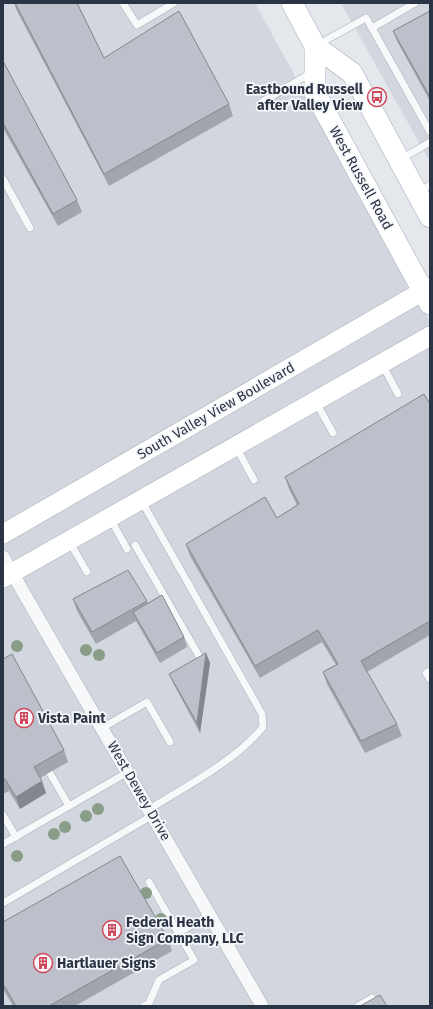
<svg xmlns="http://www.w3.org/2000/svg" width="433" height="1009" viewBox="0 0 433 1009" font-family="'Fira Sans',sans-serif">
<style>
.built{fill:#d2d6de}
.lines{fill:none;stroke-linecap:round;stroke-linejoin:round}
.service-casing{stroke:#a9aeb7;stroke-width:8}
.minor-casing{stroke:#a9aeb7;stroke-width:14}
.secondary-casing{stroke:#a9aeb7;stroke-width:20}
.primary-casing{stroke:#a3abb8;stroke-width:22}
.service{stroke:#f7f8fa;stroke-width:7}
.minor{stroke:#f7f8fa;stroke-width:13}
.secondary{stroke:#fff;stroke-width:19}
.primary{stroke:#fff;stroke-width:21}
.tree{fill:#899d89}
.wall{fill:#a1a5ae}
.shaded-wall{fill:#83868d}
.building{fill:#bbc0ca;stroke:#83868d}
.labels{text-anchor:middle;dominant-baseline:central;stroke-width:3.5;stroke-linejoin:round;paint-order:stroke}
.poi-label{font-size:14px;font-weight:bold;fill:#2b3445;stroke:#f4f6f9;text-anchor:start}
.street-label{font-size:14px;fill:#2b3445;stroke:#f4f6f9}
</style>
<rect width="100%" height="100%" fill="#e4e7ec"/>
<g class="built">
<path d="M3,3H255L430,322V1006H3Z"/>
<path d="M341,3H430V162Z"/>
</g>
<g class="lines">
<defs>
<g id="service">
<path d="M123,3L137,25L174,3"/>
<path d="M415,3L372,28L430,132"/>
<path d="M317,45L366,18L372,28"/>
<path d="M260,103L311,73"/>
<path d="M401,159L430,142"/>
<path d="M3,179L30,228"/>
<path d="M419,192L430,185"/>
<path d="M382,364L398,394"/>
<path d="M316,402L333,433"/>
<path d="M236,447L254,480"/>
<path d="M141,500L262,714L263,727C236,760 186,787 149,809"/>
<path d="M110,518L127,549"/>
<path d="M69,541L87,572"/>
<path d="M135,545L199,656"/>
<path d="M430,671L426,673L430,679"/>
<path d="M102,728L147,702L170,742"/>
<path d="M47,768L69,806"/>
<path d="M3,815L16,837"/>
<path d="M3,844L128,772"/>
<path d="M3,903L153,815"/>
<path d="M178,933L210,915"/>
<path d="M144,1006L149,1003L159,980L194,960L149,882"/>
<path d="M358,1006L372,998"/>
</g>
<path id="minor" d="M3,557L262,1006"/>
<g id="secondary">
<path d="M3,534L430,287"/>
<path d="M3,578L430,336"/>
</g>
<g id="primary">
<path d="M292,3L315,46L352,73L430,217"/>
<path d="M315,46V93L430,304"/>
</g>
</defs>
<use href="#service" class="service-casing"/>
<use href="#minor" class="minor-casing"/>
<use href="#secondary" class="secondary-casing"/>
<use href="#primary" class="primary-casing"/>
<use href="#service" class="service"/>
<use href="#minor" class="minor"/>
<use href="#secondary" class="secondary"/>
<use href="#primary" class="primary"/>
</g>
<g class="tree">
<circle cx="17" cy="646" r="6"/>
<circle cx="86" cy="650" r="6"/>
<circle cx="99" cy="655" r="6"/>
<circle cx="98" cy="809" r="6"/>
<circle cx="86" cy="816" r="6"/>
<circle cx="65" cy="827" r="6"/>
<circle cx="54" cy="834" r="6"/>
<circle cx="17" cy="856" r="6"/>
<circle cx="146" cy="893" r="6"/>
<circle cx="161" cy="919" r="6"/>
</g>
<g class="wall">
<path d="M14,3H77L104,58L229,104L233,116L109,186L17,11Z"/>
<path d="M430,11V101L398,43L393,31Z"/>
<path d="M3,61L77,200L82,212L58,226L3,128Z"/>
<path d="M430,404V635L367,672L397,724L402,736L365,753L327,684L323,672L336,665L322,642L260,678L190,556L186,544L277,518L297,505L289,489L285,477Z"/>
<path d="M73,599L147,601L148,603L184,637L187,647L160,663L136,621L96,644L77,611Z"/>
<path d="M3,659L64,750L68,762L40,778L46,793L20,809L9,791L3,794Z"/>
<path d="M210,663L200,733L173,683L169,674Z"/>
<path d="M3,922L168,939L172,951L75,1006H13L3,989Z"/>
</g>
<g class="shaded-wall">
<path d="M206,653L210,663L200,733L197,723Z"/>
<path d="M42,781L46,793L20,809L16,797Z"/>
</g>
<g class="building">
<path d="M15,3H77L104,58L179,11L229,104L104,174Z"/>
<path d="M430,11V97L393,31Z"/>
<path d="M3,61L77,200L53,214L3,123Z"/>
<path d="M424,394L430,404V621L361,661L397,724L361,741L323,672L338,664L318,630L255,666L186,544L265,497L277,518L299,504L285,477Z"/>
<path d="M128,570L147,601L92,632L73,599Z"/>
<path d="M162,595L184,637L157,653L133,612Z"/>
<path d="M206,653L197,723L169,674Z"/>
<path d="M12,654L64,750L34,767L42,781L16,797L5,779L3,780V659Z"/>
<path d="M120,856L168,939L49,1006H16L3,984V922Z"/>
<path d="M380,995L387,1006H360Z"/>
</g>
<defs>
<symbol id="bus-ring" viewBox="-11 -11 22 22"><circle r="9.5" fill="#f4f6f9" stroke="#d1495b" stroke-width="1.5"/><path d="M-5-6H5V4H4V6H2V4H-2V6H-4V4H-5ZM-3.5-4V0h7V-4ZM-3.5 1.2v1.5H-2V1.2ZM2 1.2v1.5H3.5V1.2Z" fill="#d1495b"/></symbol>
<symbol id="building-ring" viewBox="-11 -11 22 22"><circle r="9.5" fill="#f4f6f9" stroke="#d1495b" stroke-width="1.5"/><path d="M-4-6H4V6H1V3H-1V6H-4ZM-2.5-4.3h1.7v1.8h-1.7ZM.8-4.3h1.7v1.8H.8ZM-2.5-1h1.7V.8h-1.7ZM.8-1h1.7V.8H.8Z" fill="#d1495b"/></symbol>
</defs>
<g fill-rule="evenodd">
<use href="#bus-ring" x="366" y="86" width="22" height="22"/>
<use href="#building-ring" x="13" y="707" width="22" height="22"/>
<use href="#building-ring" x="101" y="919" width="22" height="22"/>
<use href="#building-ring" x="32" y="952" width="22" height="22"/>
</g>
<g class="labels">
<g class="poi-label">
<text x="363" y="89" text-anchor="end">Eastbound Russell<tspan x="363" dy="16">after Valley View</tspan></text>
<text x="38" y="718">Vista Paint</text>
<text x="126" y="922">Federal Heath<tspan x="126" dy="16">Sign Company, LLC</tspan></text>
<text x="57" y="963">Hartlauer Signs</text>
</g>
<g class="street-label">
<text transform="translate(361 178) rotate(61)">West Russell Road</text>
<text transform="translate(216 411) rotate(-30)">South Valley View Boulevard</text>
<text transform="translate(139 791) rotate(60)">West Dewey Drive</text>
</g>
</g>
<rect width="433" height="1009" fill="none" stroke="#2b3445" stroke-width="8"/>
</svg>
